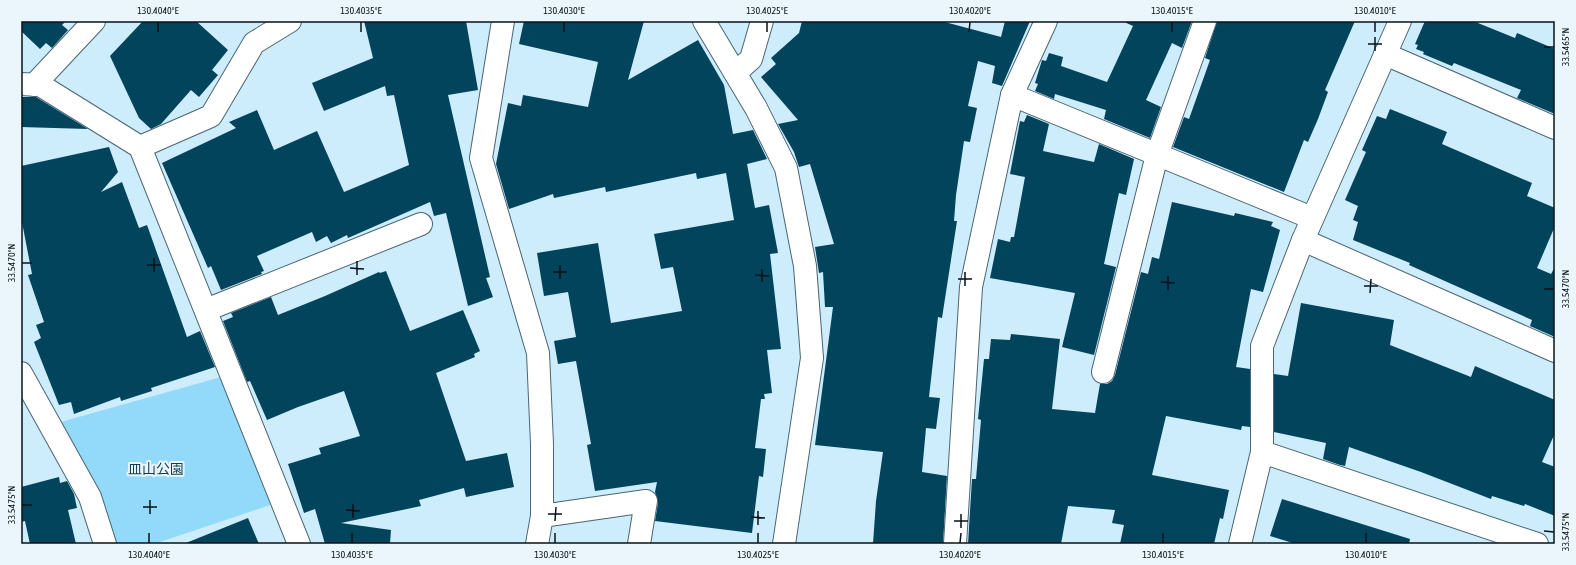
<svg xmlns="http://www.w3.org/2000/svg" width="1576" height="565" viewBox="0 0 1576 565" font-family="'Asap Condensed','Noto Sans JP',sans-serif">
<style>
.green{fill:#92d9fa}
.building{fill:#01445c}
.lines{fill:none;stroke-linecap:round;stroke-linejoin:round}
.minor-casing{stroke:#4a6673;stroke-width:24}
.minor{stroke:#fff;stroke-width:22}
.ticks{fill:none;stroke:#081218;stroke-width:1.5}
.labels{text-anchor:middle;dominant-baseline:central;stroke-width:4;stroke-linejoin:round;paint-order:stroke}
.park-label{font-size:14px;fill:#0f3f52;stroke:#eaf6fc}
.neatline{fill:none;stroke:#081218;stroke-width:1.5}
.ticks-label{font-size:10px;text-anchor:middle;fill:#081218}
</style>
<rect width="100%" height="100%" fill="#cdecfc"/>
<path class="green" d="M232,374L282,501L154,544H105L50,425Z"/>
<g class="building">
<path d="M21,21H66L62,25L68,30L52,48L46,43L40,49L21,31Z"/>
<path d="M143,21H196L228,50L212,70L218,75L199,97L191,90L161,124L151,129L139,118L110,56Z"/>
<path d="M364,21H466L478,90L448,95L490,277L486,278L493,297L468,306L446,213L434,216L430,202L348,238L347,235L331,243L327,236L316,242L312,232L257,256L264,271L261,272L262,274L221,290L211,266L208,268L162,163L236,128L229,122L257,110L274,150L317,131L344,192L409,165L394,95L387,96L385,86L324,111L312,83L373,58Z"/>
<path d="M524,21H644L628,80L698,40L724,85L733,134L753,130L767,159L747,164L755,208L769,205L778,253L770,254L781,349L767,350L772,393L764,394L765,399H761L755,448L766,449L763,477L759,476L752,533L655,521L658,503L655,492L657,482L595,491L587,445L591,444L576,361L558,364L554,341L576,337L568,292L544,296L537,253L598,243L611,323L682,311L673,267L661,269L654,234L734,220L726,173L697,179L696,173L606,192L605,187L554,198L553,194L509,209L496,164L508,103L521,106L523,95L588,107L598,62L519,44Z"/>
<path d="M802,21H941L1001,37L1005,21H1030L1002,86L992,83L995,66L978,61L968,106L977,108L970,142L964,141L956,195L954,221H957L942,318L938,317L929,397L940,398L936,429L926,428L922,472L947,476L943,544H873L876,501L883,452L815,445L833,307H825L823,272L819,273L815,247L834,244L810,164L799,167L794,152L778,124L798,120L761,77L776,64L771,58L799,33Z"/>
<path d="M1122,21H1192L1182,48L1172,43L1146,100L1161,107L1150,138L1104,119L1106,110L1055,94L1054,99L1035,91L1038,84L1035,83L1042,60L1046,61L1049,53L1063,57L1061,66L1107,82L1133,26Z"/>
<path d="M1217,21H1355L1325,90L1328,92L1318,119L1308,142L1304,140L1284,192L1173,147L1184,117L1189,119L1210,60L1205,58Z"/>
<path d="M1425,21H1473L1515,38L1517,33L1555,49V114L1517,98L1521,90L1454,63L1452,66L1423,54L1424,52L1416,49L1418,45L1415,44Z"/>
<path d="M21,97H36L88,129L21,127Z"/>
<path d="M1390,109L1447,132L1442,144L1532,183L1527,196L1555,208V226L1537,268L1551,274L1555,267V337L1530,326L1532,320L1409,265L1410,263L1353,240L1358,222L1353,220L1358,206L1345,200L1366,152L1362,150L1377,116L1386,119Z"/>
<path d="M1027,115L1049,124L1043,151L1094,162L1099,144L1134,159L1126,195L1119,193L1104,264L1116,267L1094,355L1062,347L1075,293L990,278L998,239L1010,242L1011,237H1014L1025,177L1010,174L1020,121L1024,122Z"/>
<path d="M109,147L118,172L101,192L122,182L139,228L147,225L187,337L200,331L215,367L151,388L152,391L121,401L120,397L74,414L71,402L59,405L34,342L41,338L36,325L44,322L28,275L32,274L21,217V166Z"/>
<path d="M1172,202L1234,216L1235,213L1273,222L1271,226L1280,230L1263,292L1251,289L1236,367L1250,369V427L1242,426L1241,430L1166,416L1152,475L1229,490L1223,519L1220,518L1214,544H1120L1124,525L1112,523L1115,510L1068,506L1061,544H968L972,479H976L981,420L978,419L984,359H989L991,339L1010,340L1011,334L1060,339L1052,409L1095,413L1100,384H1107L1112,381L1115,375L1141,272L1148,274L1152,257L1159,259Z"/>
<path d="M386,271L410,331L463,310L480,351L474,354L475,357L436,373L466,461L507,453L514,487L466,497L464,488L419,500L421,506L341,523L391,530L390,544H325L315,509L304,513L288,464L321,454L319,448L360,436L344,391L298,407L267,420L250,381L247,382L223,321L233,317L231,313L271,297L278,315L325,296L379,272L380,273Z"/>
<path d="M1301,303L1394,320L1390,345L1471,377L1475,366L1555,400V433L1542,462L1555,467V516L1525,504L1524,506L1492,496L1491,499L1421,472L1349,447L1345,466L1340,465L1323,459L1326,443L1274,432V374L1288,376Z"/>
<path d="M59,477L60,483L67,481L74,494L77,508L68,510L76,544H30L25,521L21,522V487Z"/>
<path d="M1282,499L1410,539L1409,544H1296L1270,536Z"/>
<path d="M248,518L259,544H186V543Z"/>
</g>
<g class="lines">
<defs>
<g id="minor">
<path d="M503,21L481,158L538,353L542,444V516L537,544"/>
<path d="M704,21L756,108L786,168L805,266L812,358L784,544"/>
<path d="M1385,54L1555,128"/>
<path d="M735,73L751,59L762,21"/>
<path d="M21,84L40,85L140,147L299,544"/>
<path d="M34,85L94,21"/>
<path d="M1012,95L1312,218"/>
<path d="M140,147L211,116L254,43L290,21"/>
<path d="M1303,240L1555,351"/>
<path d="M206,310L421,224"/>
<path d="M1103,372L1157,155L1205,21"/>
<path d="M21,373L90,497L105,544"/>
<path d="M1262,452L1537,544"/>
<path d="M542,516L646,501L639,544"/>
<path d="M955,544L971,287L1012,95L1046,21"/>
<path d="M1240,544L1262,452V346L1303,240L1400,21"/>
</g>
</defs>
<use href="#minor" class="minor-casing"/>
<use href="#minor" class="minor"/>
</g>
<path class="ticks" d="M158,32V22M361,32V22M564,32V22M767,32V22M969,32L970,22M1172,32V22M1375,32V22M1368,44H1382M1544,47H1554M1375,51V37M22,263H32M147,265H161M350,268L364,269M154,272V258M553,272H567M357,275V261M755,275L769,276M560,279V265M958,279H972M762,282V269M1161,282L1175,283M965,286V272M1364,286H1378M1544,289H1554M1168,290V276M1370,293L1371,279M22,505H32M143,507H157M346,510L360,511M150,514V500M548,514H562M751,517L765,518M353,518V504M555,521L556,507M954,521H968M758,525V511M961,528V514M1544,531L1554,532M149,543V533M352,543V533M555,543V533M758,543V533M960,543L961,533M1163,543V533M1366,543V533"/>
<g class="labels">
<g class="park-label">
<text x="156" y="469">皿山公園</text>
</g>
</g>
<rect width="1576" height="565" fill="none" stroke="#eaf6fc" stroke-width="44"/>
<rect x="22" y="22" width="1532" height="521" class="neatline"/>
<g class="ticks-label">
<text x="158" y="14">130.4040°E</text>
<text x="361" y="14">130.4035°E</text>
<text x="564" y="14">130.4030°E</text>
<text x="767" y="14">130.4025°E</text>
<text x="970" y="14">130.4020°E</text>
<text x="1172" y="14">130.4015°E</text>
<text x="1375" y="14">130.4010°E</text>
<text transform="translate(1565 47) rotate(-90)" y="4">33.5465°N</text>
<text transform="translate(11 263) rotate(-90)" y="4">33.5470°N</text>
<text transform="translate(1565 289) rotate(-90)" y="4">33.5470°N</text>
<text transform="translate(11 505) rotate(-90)" y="4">33.5475°N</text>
<text transform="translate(1565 532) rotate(-90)" y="4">33.5475°N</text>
<text x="149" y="558">130.4040°E</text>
<text x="352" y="558">130.4035°E</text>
<text x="555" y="558">130.4030°E</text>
<text x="758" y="558">130.4025°E</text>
<text x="960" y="558">130.4020°E</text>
<text x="1163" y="558">130.4015°E</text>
<text x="1366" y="558">130.4010°E</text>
</g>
</svg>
